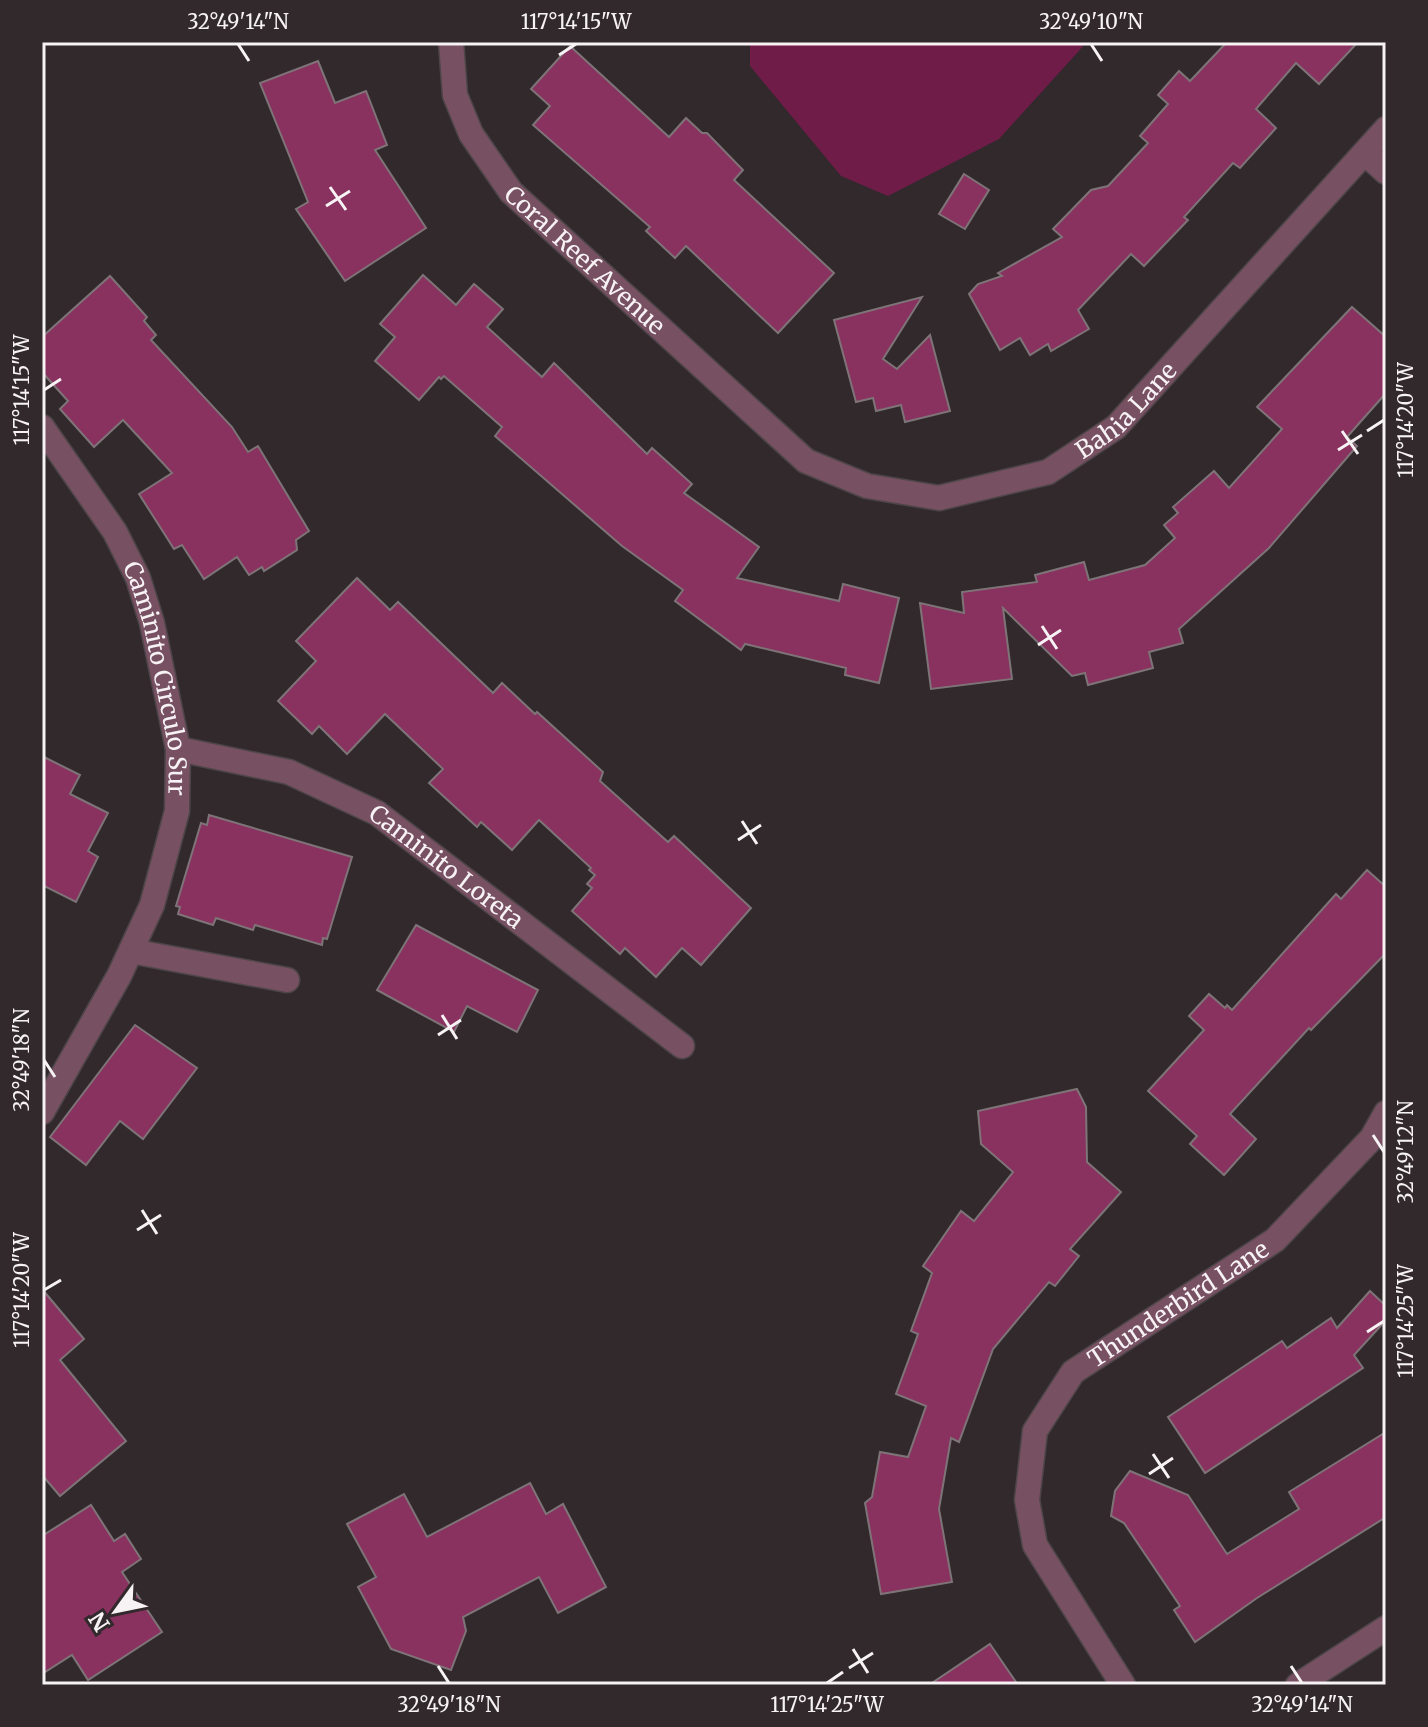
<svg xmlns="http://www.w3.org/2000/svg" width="1428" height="1727" viewBox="0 0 1428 1727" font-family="Merriweather,serif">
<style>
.grass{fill:#6f1c49}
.building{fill:#89315f;stroke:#7e7478;stroke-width:2}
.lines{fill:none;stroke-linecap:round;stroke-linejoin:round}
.minor-casing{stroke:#4d4548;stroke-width:27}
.tertiary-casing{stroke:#4d4548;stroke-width:27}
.minor{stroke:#775061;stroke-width:24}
.tertiary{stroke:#775061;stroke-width:24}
.ticks{fill:none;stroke:#f7f2f4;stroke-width:3}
.labels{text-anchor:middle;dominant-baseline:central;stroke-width:7;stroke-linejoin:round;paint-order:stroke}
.street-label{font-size:24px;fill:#f7f2f4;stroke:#31292c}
.neatline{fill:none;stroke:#f7f2f4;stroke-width:3}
.ticks-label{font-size:20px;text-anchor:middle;fill:#f7f2f4}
</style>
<rect width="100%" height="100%" fill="#31292c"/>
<path class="grass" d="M750,42H1087L999,139L888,196L841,176L750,66Z"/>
<g class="building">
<path d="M1227,42H1358L1319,84L1296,63L1256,109L1276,128L1240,168L1233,163L1184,217L1188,220L1144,266L1131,254L1078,310L1089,329L1051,351L1048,344L1030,355L1020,338L1000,350L969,294L978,284L1002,276L998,273L1062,237L1053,229L1091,190L1108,186L1148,143L1140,136L1168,104L1158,95L1179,71L1190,81Z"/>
<path d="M570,46L669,137L686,118L702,133H707L743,170L734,180L834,273L778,333L686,246L675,258L646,231L650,227L533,125L550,106L531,89Z"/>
<path d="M318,61L335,103L366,91L387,145L375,150L426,228L345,281L296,209L308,202L260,83Z"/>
<path d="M964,174L989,190L965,229L939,214Z"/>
<path d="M423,275L456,305L474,284L503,309L487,327L542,377L554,363L647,454L652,448L692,484L684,493L759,547L737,578L839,601L843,584L899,598L879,683L845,675L846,668L745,644L741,650L675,601L683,590L622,546L495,436L502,427L444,376L441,379L439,377L419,400L375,361L395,337L380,324Z"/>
<path d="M110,276L147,317L144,321L156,335L151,340L232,427L248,452L258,446L309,531L296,540L297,550L264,571L262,567L249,575L237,557L204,579L182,545L174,549L139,494L172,473L123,420L94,447L60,409L68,401L42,372V337Z"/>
<path d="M922,297L883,359L897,369L930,335L950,411L905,422L901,405L876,411L873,398L856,402L834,320Z"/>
<path d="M1352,307L1386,337V393L1347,437L1357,446L1269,548L1179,629L1183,643L1149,652L1153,668L1088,685L1085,673L1072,676L1003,608L1012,679L931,689L920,603L964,613L962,592L1037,582L1035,575L1084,562L1089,580L1145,565L1175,538L1164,525L1178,513L1173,507L1214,471L1229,488L1282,429L1257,407Z"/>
<path d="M357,578L390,610L398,602L493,693L502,683L535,714L537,712L603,772L600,781L668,842L674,836L751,908L701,965L682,948L656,977L625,948L620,954L572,911L592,888L587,884L595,875L589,870L591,868L539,820L512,850L481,822L477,827L429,783L443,769L385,714L347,754L319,726L312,734L278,701L316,661L296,641Z"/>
<path d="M42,756L80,775L70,794L108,813L88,851L98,857L76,902L42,885Z"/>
<path d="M209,815L352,857L327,939L323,938L322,945L255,925L253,930L216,918L213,925L178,914L180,907L176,906L201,823L207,825Z"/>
<path d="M1367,870L1386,887V953L1311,1030L1309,1028L1230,1114L1256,1139L1224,1175L1190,1144L1197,1136L1148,1091L1204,1030L1189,1016L1209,994L1225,1008L1227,1005L1232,1010L1336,894L1341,899Z"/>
<path d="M416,925L538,990L517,1032L467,1006L454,1032L377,990Z"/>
<path d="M135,1025L197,1068L143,1139L120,1121L86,1165L50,1137Z"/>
<path d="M1077,1089L1086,1107L1087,1162L1121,1192L1070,1249L1079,1256L1055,1286L1049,1282L993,1349L959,1442L951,1438L939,1509L952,1582L881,1594L865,1503L872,1497L880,1452L908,1457L926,1406L896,1394L918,1334L911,1331L932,1273L923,1266L961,1211L974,1221L1013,1172L981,1144L978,1111Z"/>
<path d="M42,1289L84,1339L60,1360L126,1441L60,1496L42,1475Z"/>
<path d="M1370,1291L1386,1306V1320L1354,1355L1363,1368L1205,1473L1168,1417L1282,1341L1287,1348L1331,1318L1337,1328Z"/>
<path d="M1386,1432V1517L1257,1598L1195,1642L1174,1610L1180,1606L1124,1523L1111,1516L1115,1491L1130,1471L1188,1495L1227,1554L1299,1509L1289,1492Z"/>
<path d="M530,1483L546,1514L563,1504L606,1587L558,1613L539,1577L463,1617L466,1631L451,1670L391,1649L358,1587L376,1577L347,1524L404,1494L427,1537Z"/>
<path d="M91,1505L114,1541L125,1534L141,1559L122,1572L162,1632L88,1680L72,1655L42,1674V1536Z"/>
<path d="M990,1644L1018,1685H929Z"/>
</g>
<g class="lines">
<defs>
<g id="minor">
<path id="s1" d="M451,42L455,95L471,134L511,192L806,461L867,486L939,498L1048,472L1116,427L1386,129"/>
<path d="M1365,153L1386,172"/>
<path id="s2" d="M42,427L115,532L138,578L152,623L178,749L177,811L152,905L119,976L42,1112"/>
<path id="s3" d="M178,749L289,772L377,813L682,1046"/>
<path d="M131,951L287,980"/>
<path id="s4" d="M1123,1685L1035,1545L1027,1500L1035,1431L1073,1372L1275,1240L1372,1138L1386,1113"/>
</g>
<path id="tertiary" d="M1298,1685L1386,1628"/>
</defs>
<use href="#minor" class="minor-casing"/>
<use href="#tertiary" class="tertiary-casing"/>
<use href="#minor" class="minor"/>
<use href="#tertiary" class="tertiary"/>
</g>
<path class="ticks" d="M238,44L249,61M1091,44L1102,61M559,55L576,44M330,187L346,210M326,206L350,191M44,390L61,379M1342,431L1358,454M1367,431L1384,420M1338,450L1362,435M1042,626L1057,649M1038,645L1061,630M742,821L757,844M738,840L761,825M442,1015L457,1039M438,1035L461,1020M44,1060L55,1077M1373,1135L1384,1152M142,1210L157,1234M137,1230L161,1215M44,1290L61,1280M1367,1332L1384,1321M1153,1454L1169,1478M1149,1474L1173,1458M853,1649L868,1673M438,1666L449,1683M1291,1666L1302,1683M849,1668L873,1653M827,1683L843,1672"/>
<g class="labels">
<g class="street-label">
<text stroke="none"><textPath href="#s1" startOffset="266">Coral Reef Avenue</textPath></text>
<text stroke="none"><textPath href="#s1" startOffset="916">Bahia Lane</textPath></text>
<text stroke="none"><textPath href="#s2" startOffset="282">Caminito Circulo Sur</textPath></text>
<text stroke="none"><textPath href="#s3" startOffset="298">Caminito Loreta</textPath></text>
<text stroke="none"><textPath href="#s4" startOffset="476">Thunderbird Lane</textPath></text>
</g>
</g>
<rect width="1428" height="1727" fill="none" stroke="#31292c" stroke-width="88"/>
<g transform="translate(116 1611) rotate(237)" stroke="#31292c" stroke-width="6" paint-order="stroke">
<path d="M0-6L14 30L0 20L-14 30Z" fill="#f7f2f4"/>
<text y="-12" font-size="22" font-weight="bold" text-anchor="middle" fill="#f7f2f4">N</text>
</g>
<rect x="44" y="44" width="1340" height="1639" class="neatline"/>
<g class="ticks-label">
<text x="238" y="29">32°49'14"N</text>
<text x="576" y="29">117°14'15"W</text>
<text x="1091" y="29">32°49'10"N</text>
<text transform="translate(22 390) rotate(-90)" y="7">117°14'15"W</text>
<text transform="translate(1406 420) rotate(-90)" y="7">117°14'20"W</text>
<text transform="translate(22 1060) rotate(-90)" y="7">32°49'18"N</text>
<text transform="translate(1406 1152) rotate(-90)" y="7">32°49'12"N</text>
<text transform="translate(22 1290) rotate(-90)" y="7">117°14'20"W</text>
<text transform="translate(1406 1321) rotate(-90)" y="7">117°14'25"W</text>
<text x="449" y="1712">32°49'18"N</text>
<text x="827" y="1712">117°14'25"W</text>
<text x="1302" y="1712">32°49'14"N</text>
</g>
</svg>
